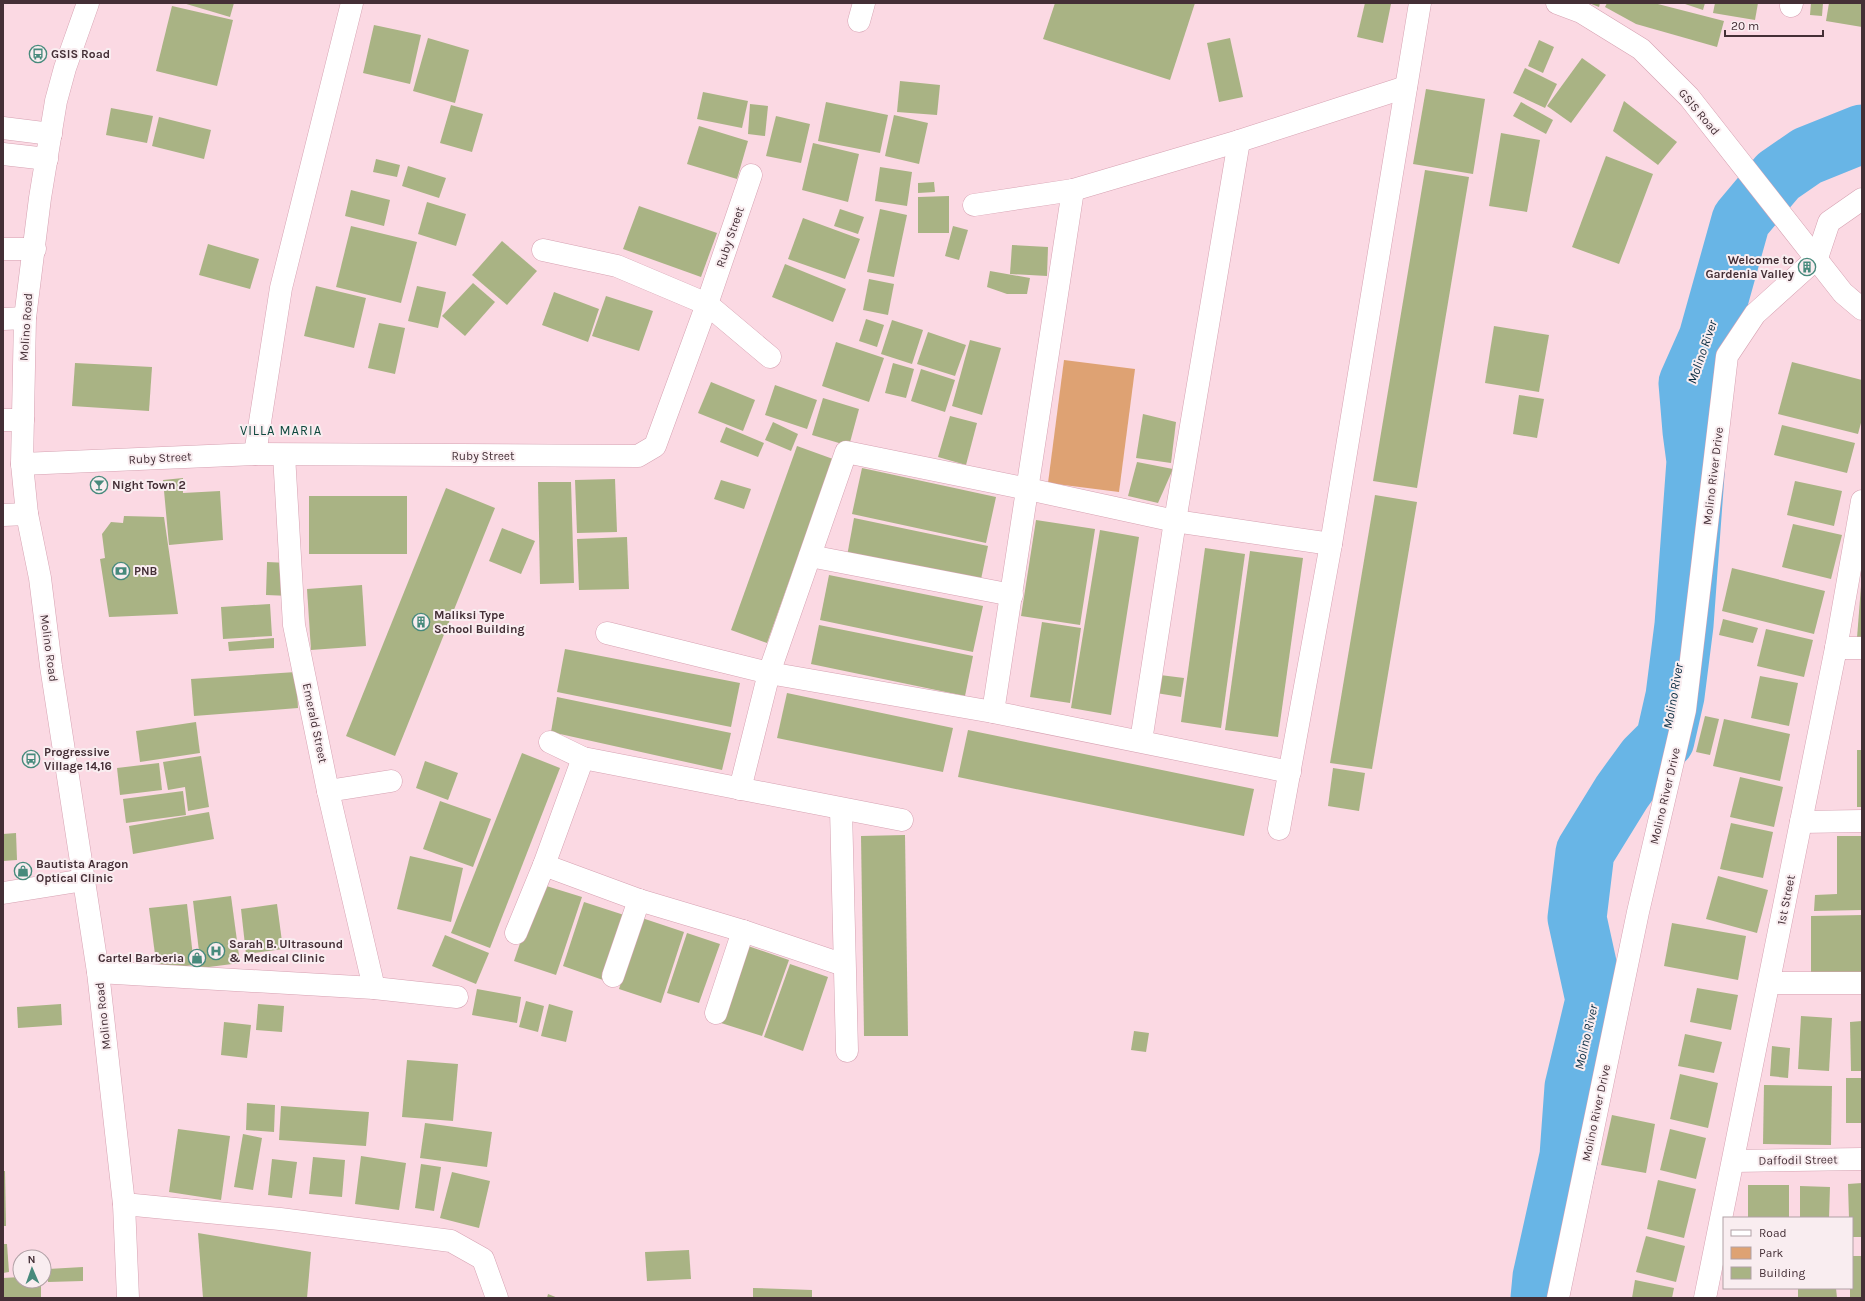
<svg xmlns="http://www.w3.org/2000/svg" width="1865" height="1301" viewBox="0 0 1865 1301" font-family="Karla,sans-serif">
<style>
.green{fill:#dea273}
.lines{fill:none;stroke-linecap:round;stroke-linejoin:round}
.river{stroke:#68b5e6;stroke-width:59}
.building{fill:#a9b384}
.minor-casing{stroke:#d6a2b2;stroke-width:23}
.major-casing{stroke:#d6a2b2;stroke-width:23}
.minor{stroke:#fff;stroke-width:22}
.major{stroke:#fff;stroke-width:22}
.labels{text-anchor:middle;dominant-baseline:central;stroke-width:4;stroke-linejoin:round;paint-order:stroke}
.poi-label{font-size:12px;font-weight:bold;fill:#442f36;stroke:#f9edf0;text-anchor:start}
.street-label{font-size:12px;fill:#442f36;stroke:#f9edf0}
.water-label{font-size:13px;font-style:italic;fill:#0c2e43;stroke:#f9edf0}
.neighbourhood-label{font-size:13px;letter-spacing:1px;fill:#0e483e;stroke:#f9edf0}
</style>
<rect width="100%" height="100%" fill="#fbd9e3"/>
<path class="green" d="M1064,360L1135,369L1119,492L1048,483Z"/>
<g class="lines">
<path class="river" d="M1540,1298L1542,1277L1569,1156L1574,1087L1595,1000L1577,918L1585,852L1622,792L1646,759L1665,740L1675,696L1684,625L1696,461L1692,431L1688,383L1708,338L1741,220L1778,176L1807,156L1862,134"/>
</g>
<g class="building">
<path d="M183,3H234L230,17Z"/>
<path d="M1055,3H1195L1170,80L1043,39Z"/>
<path d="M1365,3L1391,4L1383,43L1357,37Z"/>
<path d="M1589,3H1600L1599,7Z"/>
<path d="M1607,3H1654L1724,21L1717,47L1636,24L1605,7Z"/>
<path d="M1682,3H1705L1703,10Z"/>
<path d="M1715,3H1758L1755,20L1713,13Z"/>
<path d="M1811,3H1823L1822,16L1810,15Z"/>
<path d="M1829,3H1862V27L1826,21Z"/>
<path d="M172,6L233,20L217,86L156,71Z"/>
<path d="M374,25L421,35L410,84L363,73Z"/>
<path d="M428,38L469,50L455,103L413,91Z"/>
<path d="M1230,38L1243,97L1219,102L1207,43Z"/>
<path d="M1539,40L1554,47L1543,73L1528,66Z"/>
<path d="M1582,58L1606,75L1571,123L1547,106Z"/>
<path d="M1525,68L1557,84L1545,108L1513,93Z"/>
<path d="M900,81L940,85L937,115L897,112Z"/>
<path d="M1426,89L1485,99L1473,174L1413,164Z"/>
<path d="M703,92L748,101L742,128L697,119Z"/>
<path d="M1624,101L1677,142L1658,165L1613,131Z"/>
<path d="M826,102L888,115L880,153L818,141Z"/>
<path d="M1521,102L1553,120L1546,134L1513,116Z"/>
<path d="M750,104L768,106L765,136L748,134Z"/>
<path d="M451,105L483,114L472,152L440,143Z"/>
<path d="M111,108L153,116L147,143L106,135Z"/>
<path d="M894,115L928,123L919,164L885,156Z"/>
<path d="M776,116L810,124L801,163L766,156Z"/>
<path d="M159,117L211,130L204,159L152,146Z"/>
<path d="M699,126L748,141L737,179L687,164Z"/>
<path d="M1501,133L1540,140L1527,212L1489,206Z"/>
<path d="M813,143L859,154L848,202L802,190Z"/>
<path d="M1606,156L1653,174L1619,264L1572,247Z"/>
<path d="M376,159L400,165L397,177L373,172Z"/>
<path d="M408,166L446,178L439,198L402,186Z"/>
<path d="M880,167L912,172L907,206L875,201Z"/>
<path d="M1425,170L1469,177L1417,488L1373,481Z"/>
<path d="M934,182L935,192L918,193V183Z"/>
<path d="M351,190L390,200L384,226L345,216Z"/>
<path d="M949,196V233H918V197Z"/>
<path d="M427,202L466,214L456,246L418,234Z"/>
<path d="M639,206L717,233L701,277L623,249Z"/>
<path d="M840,209L864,217L858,234L834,226Z"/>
<path d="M880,209L907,215L894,277L867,272Z"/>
<path d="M803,218L860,239L845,279L788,259Z"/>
<path d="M351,226L417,242L401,303L336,287Z"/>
<path d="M953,226L968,230L959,260L945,256Z"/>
<path d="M502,241L537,271L507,305L472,275Z"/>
<path d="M208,244L259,259L250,289L199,275Z"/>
<path d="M1012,245L1048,247L1047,276L1010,274Z"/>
<path d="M785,264L846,289L833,322L772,297Z"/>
<path d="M990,271L1030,278L1027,294H1007L987,287Z"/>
<path d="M869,279L894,284L888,315L863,310Z"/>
<path d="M473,283L495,302L465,336L442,316Z"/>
<path d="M316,286L366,298L354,348L304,336Z"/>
<path d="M417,286L446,292L438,328L408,321Z"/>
<path d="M554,292L599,309L588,342L542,325Z"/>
<path d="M606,296L653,311L639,351L592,336Z"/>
<path d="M866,319L884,325L877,347L859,341Z"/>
<path d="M892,320L923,330L912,364L881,354Z"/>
<path d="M379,323L405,328L395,374L368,368Z"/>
<path d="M1494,326L1549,335L1539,392L1485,383Z"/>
<path d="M928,332L966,345L955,376L917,364Z"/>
<path d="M970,340L1001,348L982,415L952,406Z"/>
<path d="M836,342L884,358L869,402L822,386Z"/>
<path d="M1792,362L1862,380V419L1858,434L1778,414Z"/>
<path d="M75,363L152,367L149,411L72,406Z"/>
<path d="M893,363L914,369L906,398L885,393Z"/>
<path d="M921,369L955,380L945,412L911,401Z"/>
<path d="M711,382L755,400L743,431L698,413Z"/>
<path d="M775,385L817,400L807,429L765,415Z"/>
<path d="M1519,395L1544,399L1537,438L1513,434Z"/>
<path d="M823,398L859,409L849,446L812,435Z"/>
<path d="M1143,414L1176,422L1171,463L1136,458Z"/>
<path d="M950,416L977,423L966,465L938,457Z"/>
<path d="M773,422L798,434L791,451L765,440Z"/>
<path d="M1782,425L1855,443L1847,473L1774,455Z"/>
<path d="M726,427L764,443L758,457L720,442Z"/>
<path d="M797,446L833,459L767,643L731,630Z"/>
<path d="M1137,462L1173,469L1158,503L1128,496Z"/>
<path d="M862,468L996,497L986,543L852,514Z"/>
<path d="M183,478V493L220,491L223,540L169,545L163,480Z"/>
<path d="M615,479L617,532L577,533L575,480Z"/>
<path d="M721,480L751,489L744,509L714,499Z"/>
<path d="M1795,481L1842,491L1834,526L1787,515Z"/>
<path d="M538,482H571L574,583L540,584Z"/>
<path d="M446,488L495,508L395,756L346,736Z"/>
<path d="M1375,495L1417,502L1372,769L1330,763Z"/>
<rect x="309" y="496" width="98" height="58"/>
<path d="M124,516L164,517L178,614L109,617L100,559L105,558L102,534L111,522L123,523Z"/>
<path d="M854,518L988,546L980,584L847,556Z"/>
<path d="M1036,520L1095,529L1080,625L1021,616Z"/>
<path d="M1793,524L1842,535L1831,579L1782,567Z"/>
<path d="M502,528L535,541L521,574L489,561Z"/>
<path d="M1100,530L1139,537L1111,715L1071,708Z"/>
<path d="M627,537L629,589L579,590L577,539Z"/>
<path d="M1205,548L1245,554L1221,728L1181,722Z"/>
<path d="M1250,551L1303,558L1278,737L1225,730Z"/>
<path d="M267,562L289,563L290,596L266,595Z"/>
<path d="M1732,568L1825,591L1814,634L1722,611Z"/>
<path d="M829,575L983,606L973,652L820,620Z"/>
<path d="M362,585L366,646L311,650L307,589Z"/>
<path d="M1861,586L1862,638H1857Z"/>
<path d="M270,604L272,636L223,639L221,607Z"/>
<path d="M1723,619L1758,628L1753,643L1719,635Z"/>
<path d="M1042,622L1081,628L1070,703L1030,697Z"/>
<path d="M819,625L973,656L965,696L811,664Z"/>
<path d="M1766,629L1813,640L1804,677L1757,666Z"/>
<path d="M274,638V648L229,651L228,642Z"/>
<path d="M565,649L740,683L731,727L557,692Z"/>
<path d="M296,672L298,708L194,716L191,679Z"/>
<path d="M1160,675L1184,678L1181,697L1156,693Z"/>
<path d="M1760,676L1798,683L1789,726L1751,718Z"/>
<path d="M787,693L953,728L943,772L777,738Z"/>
<path d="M557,697L731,733L722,770L551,732Z"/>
<path d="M1705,716L1719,719L1710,755L1696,752Z"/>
<path d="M1724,719L1790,734L1780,781L1713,766Z"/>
<path d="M196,722L200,753L140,762L136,731Z"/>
<path d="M968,730L1254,789L1244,836L958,777Z"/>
<rect x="1857" y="750" width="5" height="57"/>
<path d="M522,753L560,768L490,948L451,933Z"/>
<path d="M201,756L209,807L188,811L185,787L168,790L163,762Z"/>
<path d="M425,761L458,773L448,800L416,788Z"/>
<path d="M159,763L162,790L120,795L117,768Z"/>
<path d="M1333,768L1365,773L1359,811L1328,806Z"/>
<path d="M1740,777L1783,787L1774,827L1730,817Z"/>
<path d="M183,791L186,815L126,823L123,799Z"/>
<path d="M440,801L491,819L473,867L423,849Z"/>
<path d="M209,812L214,839L133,854L129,826Z"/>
<path d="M1731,823L1773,832L1763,878L1720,869Z"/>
<path d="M16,833L17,860L3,861V834Z"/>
<path d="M905,835L908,1036H864L861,836Z"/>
<path d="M1837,836H1862V910L1814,911L1815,895L1837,894Z"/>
<path d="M410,856L463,868L451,922L397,909Z"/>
<path d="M1718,876L1768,890L1757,933L1706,919Z"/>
<path d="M540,884L582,897L556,975L514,961Z"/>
<path d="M231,896L240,963L201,968L193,901Z"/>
<path d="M584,902L624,915L603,980L563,966Z"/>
<path d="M187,904L194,965L157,970L149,908Z"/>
<path d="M277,904L283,949L246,954L241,909Z"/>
<path d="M1862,915V973H1811V916Z"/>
<path d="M642,918L684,932L661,1003L619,989Z"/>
<path d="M1672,923L1746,936L1738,980L1664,966Z"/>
<path d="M687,933L720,944L699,1003L667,993Z"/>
<path d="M445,935L489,953L476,984L432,966Z"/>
<path d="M748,946L789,960L762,1036L721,1023Z"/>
<path d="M790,964L828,977L803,1051L764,1037Z"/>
<path d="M1697,988L1738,995L1731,1030L1690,1022Z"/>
<path d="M477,989L521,997L517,1023L472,1015Z"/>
<path d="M526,1001L544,1006L538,1032L519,1027Z"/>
<path d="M61,1004L62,1025L18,1028L17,1007Z"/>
<path d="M258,1004L284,1006L282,1032L256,1030Z"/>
<path d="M549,1004L573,1011L566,1042L541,1036Z"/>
<path d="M1801,1016L1832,1018L1829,1071L1798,1069Z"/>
<path d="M1862,1021V1071H1851L1850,1022Z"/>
<path d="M224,1022L251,1025L247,1058L221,1055Z"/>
<path d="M1134,1031L1149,1033L1146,1052L1131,1050Z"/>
<path d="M1685,1034L1722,1042L1714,1073L1678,1066Z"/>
<path d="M1772,1046L1790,1048L1788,1078L1770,1076Z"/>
<path d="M407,1060L458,1064L453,1121L402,1117Z"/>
<path d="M1680,1074L1718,1083L1708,1128L1670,1119Z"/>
<rect x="1846" y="1078" width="16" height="45"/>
<path d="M1764,1085L1832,1086L1831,1145L1763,1144Z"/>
<path d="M247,1103L275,1105L274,1132L246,1130Z"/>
<path d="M281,1106L369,1112L366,1146L279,1140Z"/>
<path d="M1612,1115L1655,1124L1646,1173L1601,1165Z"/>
<path d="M425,1123L492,1132L487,1167L420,1158Z"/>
<path d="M178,1129L230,1136L221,1200L169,1192Z"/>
<path d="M1670,1129L1706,1138L1696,1179L1660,1170Z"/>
<path d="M243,1134L262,1138L253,1190L234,1187Z"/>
<path d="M361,1156L406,1163L399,1210L355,1204Z"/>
<path d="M313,1157L345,1160L342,1197L309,1194Z"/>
<path d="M272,1159L297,1162L292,1198L268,1195Z"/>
<path d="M421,1164L441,1167L434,1211L415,1208Z"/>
<path d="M3,1171H5L6,1226H3Z"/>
<path d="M452,1172L490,1181L479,1228L440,1218Z"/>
<path d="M1658,1180L1696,1189L1684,1238L1647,1229Z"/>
<path d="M1862,1183V1237H1852V1218H1849L1848,1184Z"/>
<rect x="1748" y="1185" width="41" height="33"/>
<path d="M1800,1186L1830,1187L1829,1218H1800Z"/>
<path d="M198,1233L311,1252L307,1298H203Z"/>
<path d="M1646,1236L1685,1246L1676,1282L1636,1272Z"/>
<path d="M3,1244H7L9,1272L3,1273Z"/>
<path d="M689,1250L691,1279L647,1281L645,1252Z"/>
<path d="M1852,1256H1862V1298H1850V1288H1852Z"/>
<path d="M83,1267V1281L48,1282V1269Z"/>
<path d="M20,1277V1281H41V1298H3V1278Z"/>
<path d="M1635,1280L1674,1288L1672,1298H1632Z"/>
<path d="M753,1288L812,1290V1298H753Z"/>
<path d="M1798,1288H1836L1837,1298H1798Z"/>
<path d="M548,1294L558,1298H547Z"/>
</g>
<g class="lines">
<defs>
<g id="minor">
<path d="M1791,6L1792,3"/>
<path d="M859,21L864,3"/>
<path d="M3,128L51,134"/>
<path d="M3,154L47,159"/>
<path d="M974,205L1073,190L1239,141L1406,87"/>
<path d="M3,249H35"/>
<path d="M543,250L617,266L707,304L770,357"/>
<path d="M3,319L25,318"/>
<path d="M3,420H23"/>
<path d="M255,454L281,288L352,3"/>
<path d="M284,455L294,625L328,791L374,988"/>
<path d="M22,464L255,454L638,456L655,446L707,304L751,175"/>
<path d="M3,515L27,514"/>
<path d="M810,556L1012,595"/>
<path d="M607,633L769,673L993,712L1290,772"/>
<path d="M1836,648H1862"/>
<path d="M993,712L1073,190"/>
<path d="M1141,741L1175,521L1239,141"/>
<path d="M550,742L583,758L902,820"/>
<path d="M740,789L769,673L846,452L1028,489L1175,521L1331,544"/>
<path d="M328,791L391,781"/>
<path d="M841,809L847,1051"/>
<path d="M1801,822L1862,821"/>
<path d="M1279,829L1331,544L1420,3"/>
<path d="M544,865L639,900L743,931L844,965"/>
<path d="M3,893L84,880"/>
<path d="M516,933L544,865L583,758"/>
<path d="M98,972L374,988L457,997"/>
<path d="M613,976L639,900"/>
<path d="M1769,983H1862"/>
<path d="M716,1013L743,931"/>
<path d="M1734,1161L1862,1159"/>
<path d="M124,1204L280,1219L451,1241L483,1259L497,1298"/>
<path d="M1558,1298L1638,912L1685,710L1727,356L1755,314L1817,258L1829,222L1862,199"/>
<path d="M1705,1298L1836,648L1862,501"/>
</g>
<g id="major">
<path d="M88,3L65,68L56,101L40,198L25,318L22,464L27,514L40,578L51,666L98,972L124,1204L128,1298"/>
<path d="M1557,3L1581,12L1641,49L1689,97L1843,293L1862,309"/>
</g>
</defs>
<use href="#minor" class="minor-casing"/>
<use href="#major" class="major-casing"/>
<use href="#minor" class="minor"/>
<use href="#major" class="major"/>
</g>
<defs>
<symbol id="bus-ring" viewBox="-11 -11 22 22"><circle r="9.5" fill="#f9edf0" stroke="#478a7c" stroke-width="1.5"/><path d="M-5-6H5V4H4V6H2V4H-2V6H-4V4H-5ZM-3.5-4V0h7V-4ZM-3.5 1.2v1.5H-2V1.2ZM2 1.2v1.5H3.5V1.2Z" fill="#478a7c"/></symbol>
<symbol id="building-ring" viewBox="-11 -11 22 22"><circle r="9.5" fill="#f9edf0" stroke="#478a7c" stroke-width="1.5"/><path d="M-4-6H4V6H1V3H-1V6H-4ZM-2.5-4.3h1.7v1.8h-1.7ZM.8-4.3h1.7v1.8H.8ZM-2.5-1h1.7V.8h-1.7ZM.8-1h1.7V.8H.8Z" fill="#478a7c"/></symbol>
<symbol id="bar-ring" viewBox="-11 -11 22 22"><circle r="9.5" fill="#f9edf0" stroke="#478a7c" stroke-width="1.5"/><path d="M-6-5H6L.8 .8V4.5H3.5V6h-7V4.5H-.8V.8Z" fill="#478a7c"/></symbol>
<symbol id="bank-ring" viewBox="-11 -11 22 22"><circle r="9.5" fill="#f9edf0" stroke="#478a7c" stroke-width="1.5"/><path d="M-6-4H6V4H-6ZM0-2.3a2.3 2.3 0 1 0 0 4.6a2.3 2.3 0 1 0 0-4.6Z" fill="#478a7c"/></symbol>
<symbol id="shop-ring" viewBox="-11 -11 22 22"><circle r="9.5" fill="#f9edf0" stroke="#478a7c" stroke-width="1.5"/><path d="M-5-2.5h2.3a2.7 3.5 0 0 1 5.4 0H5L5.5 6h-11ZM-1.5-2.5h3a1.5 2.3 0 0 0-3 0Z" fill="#478a7c"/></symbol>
<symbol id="hospital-ring" viewBox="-11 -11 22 22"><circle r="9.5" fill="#f9edf0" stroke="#478a7c" stroke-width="1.5"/><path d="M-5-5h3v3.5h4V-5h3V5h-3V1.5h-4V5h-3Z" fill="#478a7c"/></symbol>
</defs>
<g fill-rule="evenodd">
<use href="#bus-ring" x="28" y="44" width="20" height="20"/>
<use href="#building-ring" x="1797" y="257" width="20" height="20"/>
<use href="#bar-ring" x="89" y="475" width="20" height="20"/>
<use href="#bank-ring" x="111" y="561" width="20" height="20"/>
<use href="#building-ring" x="411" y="612" width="20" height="20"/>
<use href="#bus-ring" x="21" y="749" width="20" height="20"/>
<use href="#shop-ring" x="13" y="861" width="20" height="20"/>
<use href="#hospital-ring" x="206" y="941" width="20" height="20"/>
<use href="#shop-ring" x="187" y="948" width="20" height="20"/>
</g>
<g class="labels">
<g class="poi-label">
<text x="51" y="54">GSIS Road</text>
<text x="1794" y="260" text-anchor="end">Welcome to<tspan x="1794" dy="14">Gardenia Valley</tspan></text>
<text x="112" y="485">Night Town 2</text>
<text x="134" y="571">PNB</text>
<text x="434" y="615">Maliksi Type<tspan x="434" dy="14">School Building</tspan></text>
<text x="44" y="752">Progressive<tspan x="44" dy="14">Village 14,16</tspan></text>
<text x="36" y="864">Bautista Aragon<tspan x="36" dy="14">Optical Clinic</tspan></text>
<text x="229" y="944">Sarah B. Ultrasound<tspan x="229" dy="14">&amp; Medical Clinic</tspan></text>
<text x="184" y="958" text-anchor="end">Cartel Barberia</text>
</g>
<g class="street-label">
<text transform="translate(1699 112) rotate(50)">GSIS Road</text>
<text transform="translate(730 237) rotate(-71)">Ruby Street</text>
<text transform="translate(26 327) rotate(-86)">Molino Road</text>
<text x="483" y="456">Ruby Street</text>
<text transform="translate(160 458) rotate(-3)">Ruby Street</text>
<text transform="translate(1713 476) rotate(-83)">Molino River Drive</text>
<text transform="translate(49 648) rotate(82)">Molino Road</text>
<text transform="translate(315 723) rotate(78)">Emerald Street</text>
<text transform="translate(1665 796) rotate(-77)">Molino River Drive</text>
<text transform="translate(1786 900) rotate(-79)">1st Street</text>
<text transform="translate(103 1016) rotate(-96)">Molino Road</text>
<text transform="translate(1596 1113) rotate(-78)">Molino River Drive</text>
<text transform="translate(1798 1160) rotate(-1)">Daffodil Street</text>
</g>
<g class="water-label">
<text transform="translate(1702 352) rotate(-71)">Molino River</text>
<text transform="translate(1673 696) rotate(-80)">Molino River</text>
<text transform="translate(1586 1037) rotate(-77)">Molino River</text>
</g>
<g class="neighbourhood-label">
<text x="281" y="430">VILLA MARIA</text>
</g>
</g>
<rect width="1865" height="1301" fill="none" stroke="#442f36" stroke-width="8"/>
<rect x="1723" y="1217" width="130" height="72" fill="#f9edf0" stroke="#b1a1a6"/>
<rect x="1731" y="1230" width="20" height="6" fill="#ffffff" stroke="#b1a1a6"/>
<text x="1759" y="1237" font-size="12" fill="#442f36">Road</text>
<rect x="1731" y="1247" width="20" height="12" fill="#dea273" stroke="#b1a1a6"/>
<text x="1759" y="1257" font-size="12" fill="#442f36">Park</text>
<rect x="1731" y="1267" width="20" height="12" fill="#a9b384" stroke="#b1a1a6"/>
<text x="1759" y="1277" font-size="12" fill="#442f36">Building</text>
<g transform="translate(32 1269) rotate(358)"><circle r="19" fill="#f9edf0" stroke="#b1a1a6"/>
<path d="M0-3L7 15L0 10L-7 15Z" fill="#478a7c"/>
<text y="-6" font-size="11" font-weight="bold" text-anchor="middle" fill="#442f36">N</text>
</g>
<path d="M1725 30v6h98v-6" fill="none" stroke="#442f36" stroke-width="2"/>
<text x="1731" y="30" font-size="12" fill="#442f36" stroke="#f9edf0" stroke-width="3" paint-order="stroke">20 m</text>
</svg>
